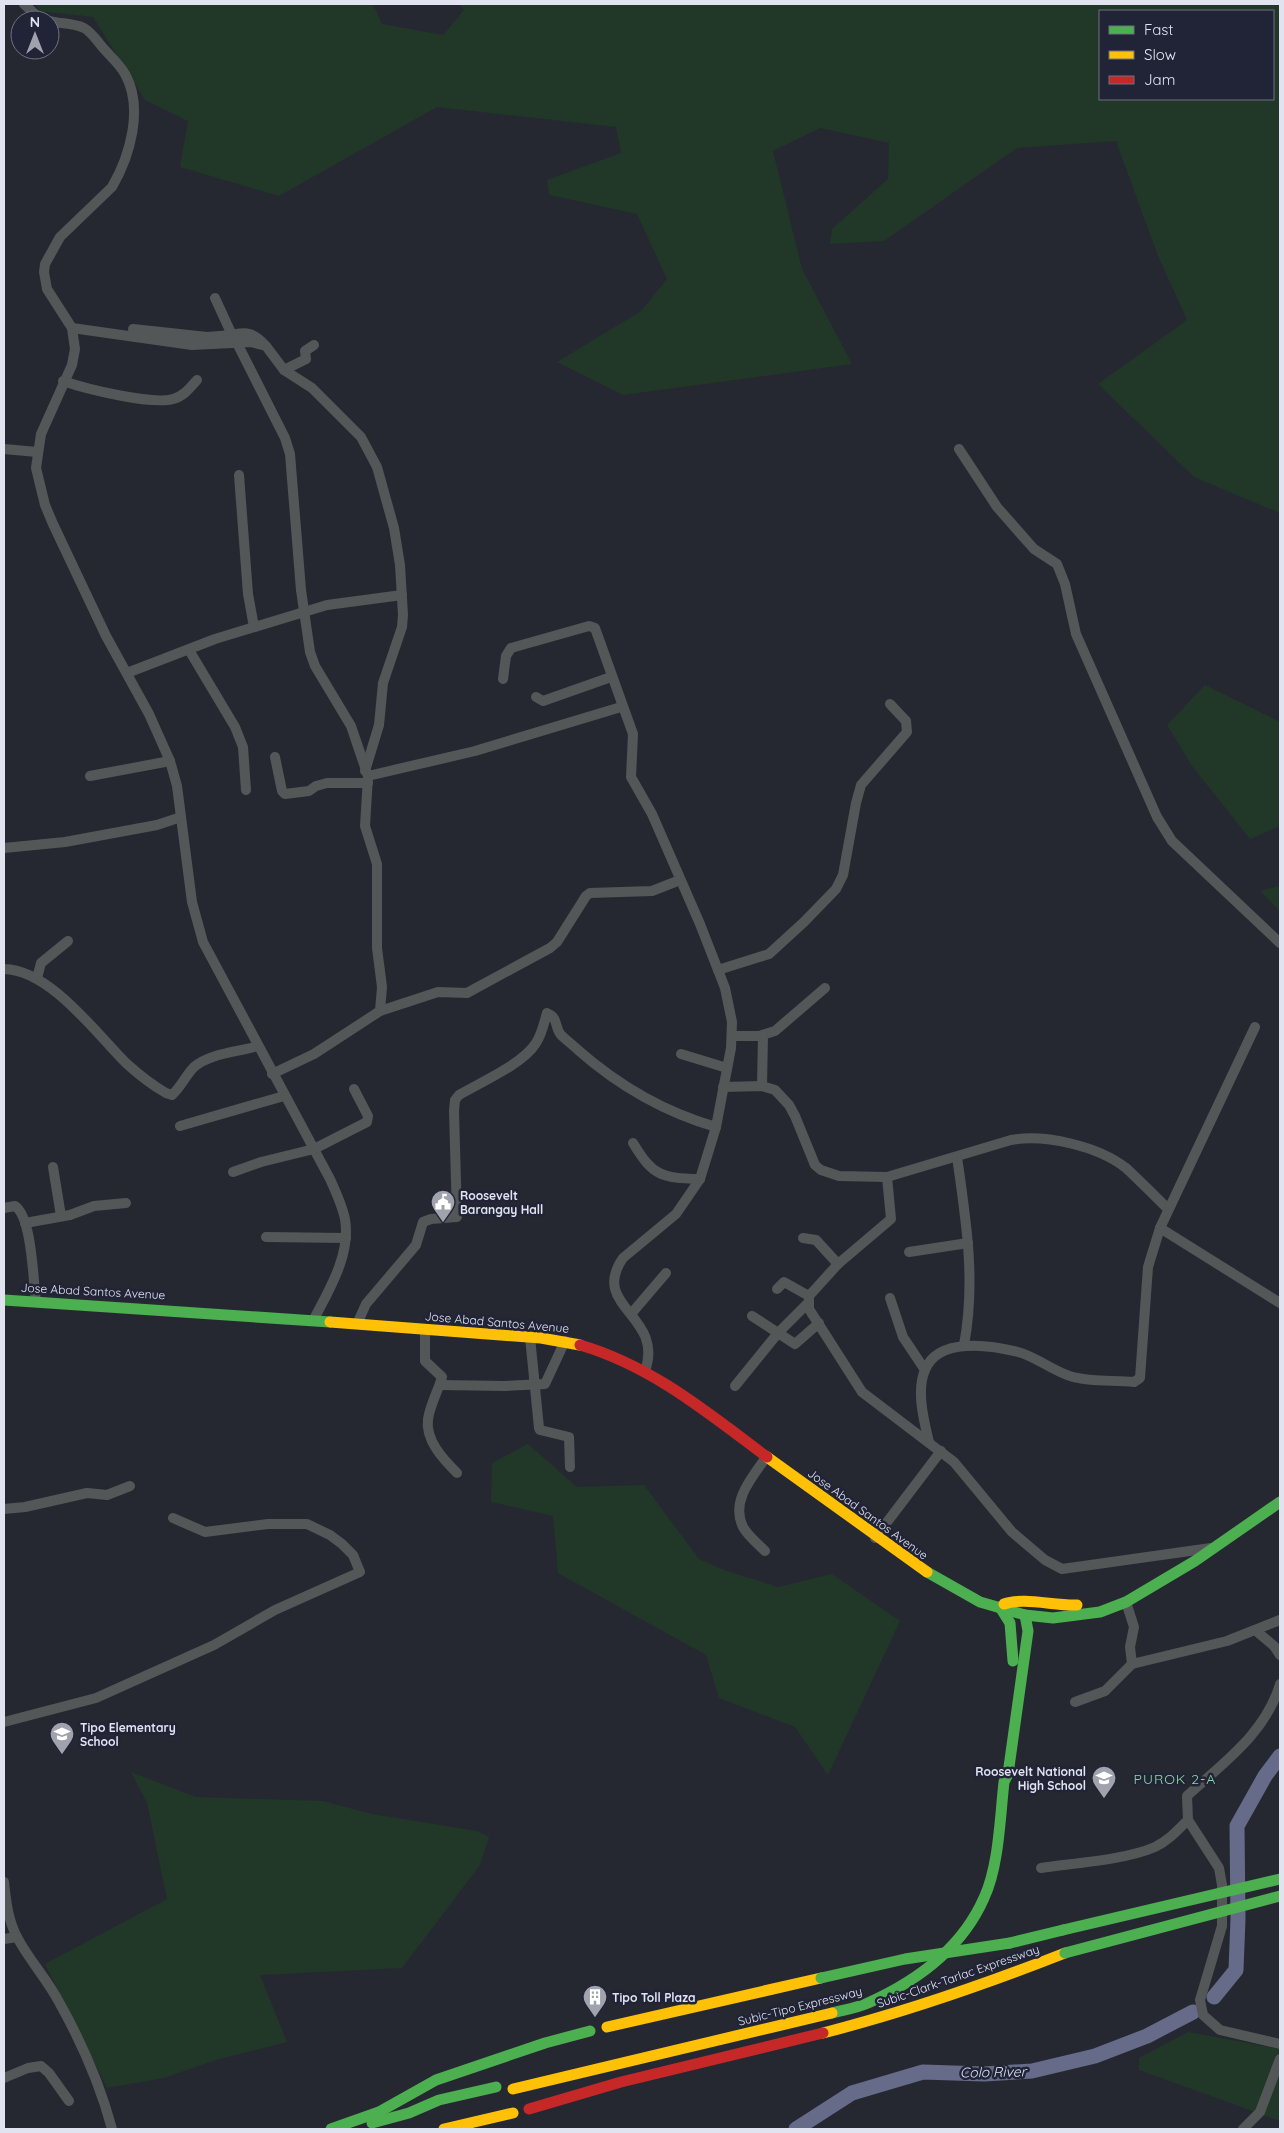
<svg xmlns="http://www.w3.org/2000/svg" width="1284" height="2133" viewBox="0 0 1284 2133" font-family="Quicksand,sans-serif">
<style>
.green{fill:#213728;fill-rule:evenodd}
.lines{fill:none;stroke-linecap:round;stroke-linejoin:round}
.river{stroke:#676b8a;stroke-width:15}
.street{stroke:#545758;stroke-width:10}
.fast{stroke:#4caf50;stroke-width:11}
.slow{stroke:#ffc107;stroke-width:11}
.jam{stroke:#c62828;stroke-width:11}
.fast-bridge{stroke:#4caf50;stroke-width:11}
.labels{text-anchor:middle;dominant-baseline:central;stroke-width:5;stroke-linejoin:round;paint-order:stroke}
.poi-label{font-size:12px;font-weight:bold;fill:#e1e4f0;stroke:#212436;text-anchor:start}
.street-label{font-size:12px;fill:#e1e4f0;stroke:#212436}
.neighbourhood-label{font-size:14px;letter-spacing:1px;fill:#90d5a1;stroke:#212436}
.water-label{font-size:14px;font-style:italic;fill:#dce1f8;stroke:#212436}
</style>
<rect width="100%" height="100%" fill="#262831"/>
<g class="green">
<path d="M36,4H373L382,24L443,35L464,10L459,4H1280V513L1194,477L1098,384L1187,320L1158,256L1116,141L1017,148L884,241L830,244L832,229L888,179L889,143L820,128L773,151L802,269L852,364L623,395L557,362L641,311L667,279L637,214L549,195L547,180L621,153L616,127L437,107L279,196L180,167L188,121L145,100L93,17L39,11ZM1100,11H1273V99H1100Z"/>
<path d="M1205,685L1280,722V826L1250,839L1192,766L1167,725Z"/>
<path d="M1280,886V911L1260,891Z"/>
<path d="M528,1444L577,1487L644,1485L699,1559L724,1570L778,1587L832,1574L900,1621L828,1775L795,1727L719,1698L706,1655L558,1573L553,1516L491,1502L492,1463Z"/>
<path d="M131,1772L196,1797L323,1801L372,1814L477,1831L489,1837L480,1865L402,1968L260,1975L287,2042L216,2060L164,2078L107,2088L45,1964L167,1899L147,1803Z"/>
<path d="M1188,2032L1280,2049V2121L1139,2070V2058Z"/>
</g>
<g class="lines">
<g class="river">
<path d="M1214,1997L1236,1970L1238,1919L1237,1826L1265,1776L1280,1756"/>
<path d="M796,2129L852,2093L923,2072L984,2074L1032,2071L1095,2056L1147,2036L1193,2012"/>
</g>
<g class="street">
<path d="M24,4L37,16L47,20"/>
<path d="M50,21C61,24 73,23 84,28C93,33 98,43 105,50C112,58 120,65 125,74C144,108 130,156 112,187L60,237L45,264L44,272L47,289L72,328L75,349L72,365L41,434L36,468L45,505L53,524L106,636L149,714L170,761L177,786L192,902L203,942L330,1179C336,1192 342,1205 345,1219C351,1255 329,1290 313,1321"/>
<path d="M215,298L232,335C247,331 255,334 265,345"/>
<path d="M72,328L192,345L251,342L266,346L284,370L312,388L361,437L377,467L394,528L400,565L403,615L402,627L383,683L379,725L365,771"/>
<path d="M133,329L207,337L232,335"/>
<path d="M237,343L285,438L290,454L301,590L310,652L315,666L351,726L368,776L365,826L377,864V948L382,987L380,1011"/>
<path d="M284,370L306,359L305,351L314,345"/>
<path d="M63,381C86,389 152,405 173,399C184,396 190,388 197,380"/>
<path d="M4,449L37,452"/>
<path d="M959,449L997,507L1034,549L1057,564L1065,584L1076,634L1157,817L1172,841L1280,943"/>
<path d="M239,475L248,594L254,627"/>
<path d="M189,650L235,727L243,747L246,790"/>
<path d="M127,673L215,639L327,605L402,595"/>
<path d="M503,679L506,656L511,648L589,626L595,628L633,734L631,777L652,814L700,924L725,988L732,1022L731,1048L716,1127L700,1179L676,1214L623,1258C589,1307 665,1315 645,1371"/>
<path d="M536,697L543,701L611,677"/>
<path d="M275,757L282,791L285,794L309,791L316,786L327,783H368"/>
<path d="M90,776L170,761"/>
<path d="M368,776L475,751L621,707"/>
<path d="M4,848L65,842L157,825L181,817"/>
<path d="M4,969C50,970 95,1032 126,1063C138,1074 152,1085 166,1093L172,1095C181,1087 186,1075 194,1067C210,1053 239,1052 258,1046"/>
<path d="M718,970L769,954L804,922L836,889L843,875L856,803L861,785L907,732L906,721L890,704"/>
<path d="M37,978L41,963L68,941"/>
<path d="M733,1036H759L775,1031L825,988"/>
<path d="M681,1054L727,1068"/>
<path d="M272,1074L314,1054L380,1011L438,992L467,993L550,948L557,942L586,896L590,893L652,891L680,880"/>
<path d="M762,1086L763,1035"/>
<path d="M723,1087L762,1086L775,1090L789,1105L795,1116L815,1165L821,1170L839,1176L887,1177L1011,1140C1045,1134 1098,1146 1126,1168C1140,1181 1154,1195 1168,1209"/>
<path d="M180,1126L284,1096"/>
<path d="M633,1143C653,1176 661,1178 700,1179"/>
<path d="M957,1157C966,1220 976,1281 964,1345"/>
<path d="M53,1167L61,1216"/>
<path d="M233,1172L261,1162L314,1149L367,1122L368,1116L354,1089"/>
<path d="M887,1177L891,1219L838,1264L809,1296V1309L862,1392L954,1462L1012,1532L1045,1560L1062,1569L1211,1548"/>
<path d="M4,1208L15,1206C32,1217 33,1280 36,1301"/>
<path d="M25,1223L70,1215L94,1206L126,1203"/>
<path d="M1160,1228L1280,1303"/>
<path d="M266,1237L346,1238"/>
<path d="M803,1238L816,1240L838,1264"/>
<path d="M909,1252L968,1243"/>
<path d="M777,1289L784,1282L809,1296"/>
<path d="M890,1298L903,1337L925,1370"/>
<path d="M631,1314L666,1273"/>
<path d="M752,1316L795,1344L819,1323"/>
<path d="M357,1324L366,1304L416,1245L423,1222L431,1219L457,1217L454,1111L455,1100L459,1095C481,1082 523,1064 536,1043C542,1034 544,1023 547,1013C559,1018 554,1027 561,1035C566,1040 573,1045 578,1050C619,1086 664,1112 716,1127"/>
<path d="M425,1329V1361L442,1377C438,1391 430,1405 428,1419C425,1440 443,1459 457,1473"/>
<path d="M530,1337L539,1428L540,1430L569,1437L570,1467"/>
<path d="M440,1385L505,1386L545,1384L565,1341"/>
<path d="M735,1386L778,1333L808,1303"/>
<path d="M929,1442C924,1421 916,1391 925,1370C938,1337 990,1345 1018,1352C1037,1357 1054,1372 1073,1377C1092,1382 1114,1380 1134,1382L1140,1378L1148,1267L1160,1228L1255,1027"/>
<path d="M4,1509L25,1507L87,1493L107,1495L130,1486"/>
<path d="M875,1538L941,1451"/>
<path d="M765,1551C758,1544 748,1536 743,1527C730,1501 753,1476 767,1456"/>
<path d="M1126,1602L1134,1627L1130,1647L1132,1664"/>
<path d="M1255,1630L1274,1646L1280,1655"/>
<path d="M1280,1684C1266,1733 1223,1763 1187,1796L1188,1820L1219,1868L1222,1885V1926L1200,2000L1203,2015L1220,2030L1280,2044"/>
<path d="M1075,1702L1105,1691L1132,1664L1227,1641L1280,1620"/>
<path d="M4,1722L96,1698L214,1645L275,1610L360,1572L353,1555L342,1544L330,1535L307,1524H268L205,1532L173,1518"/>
<path d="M1041,1868C1075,1863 1125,1860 1155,1847C1168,1841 1178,1830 1188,1820"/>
<path d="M4,1882C6,1901 8,1920 17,1937C29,1960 47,1979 59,2002C82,2043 100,2084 112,2129"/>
<path d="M4,1939L17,1937"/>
<path d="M4,2078L28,2068L41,2066L49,2073L69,2101"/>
<path d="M1243,2129L1260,2112L1280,2059"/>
</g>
<g class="fast">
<path d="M4,1300L330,1322"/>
<path d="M927,1572L980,1602L1025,1615L1053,1618L1100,1612L1126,1602L1195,1561L1280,1502"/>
<path d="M1000,1607L1010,1623L1013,1661"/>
<path d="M1010,1943L1063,1930"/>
<path d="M832,2013C843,2010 857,2008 868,2003C917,1981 962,1948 984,1898C999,1866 1000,1817 1004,1782L1008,1774L1028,1631L1025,1615"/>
<path d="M372,2123L409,2113L439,2100L496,2087"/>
<path d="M331,2129L379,2112L436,2080L545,2043L590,2031"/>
</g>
<g class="slow">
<path d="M330,1322L541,1338L580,1345"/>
<path d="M767,1457L927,1572"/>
<path d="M1004,1604C1023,1597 1055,1606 1077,1605"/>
<path d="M607,2027L821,1978"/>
<path d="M823,2033C906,2012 986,1984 1065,1953"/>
<path d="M513,2089L832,2013"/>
<path d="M444,2129L513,2113"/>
</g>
<g class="jam">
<path d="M580,1345C652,1366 708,1413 767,1457"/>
<path d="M529,2109L621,2082L823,2033"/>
</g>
<g class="fast-bridge">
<path d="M1063,1930L1280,1879"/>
<path d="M1065,1953L1280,1896"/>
<path d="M821,1978L905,1959L1010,1943"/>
</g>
</g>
<defs>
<symbol id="civic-pin" viewBox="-11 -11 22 30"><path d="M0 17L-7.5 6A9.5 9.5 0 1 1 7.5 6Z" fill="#a0a2ad" stroke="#212436"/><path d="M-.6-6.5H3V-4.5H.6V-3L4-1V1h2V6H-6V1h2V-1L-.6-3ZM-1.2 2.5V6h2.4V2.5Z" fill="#fff"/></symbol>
<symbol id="school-pin" viewBox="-11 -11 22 30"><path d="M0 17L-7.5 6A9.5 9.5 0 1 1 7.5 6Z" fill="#a0a2ad" stroke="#212436"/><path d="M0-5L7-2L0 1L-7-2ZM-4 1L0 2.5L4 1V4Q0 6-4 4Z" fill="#fff"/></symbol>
<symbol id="building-pin" viewBox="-11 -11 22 30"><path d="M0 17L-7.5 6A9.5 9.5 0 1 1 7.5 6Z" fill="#a0a2ad" stroke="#212436"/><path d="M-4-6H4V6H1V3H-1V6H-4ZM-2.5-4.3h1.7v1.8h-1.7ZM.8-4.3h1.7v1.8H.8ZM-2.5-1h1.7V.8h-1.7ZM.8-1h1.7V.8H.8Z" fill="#fff"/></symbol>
</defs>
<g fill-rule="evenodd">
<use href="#civic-pin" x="429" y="1188" width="28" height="38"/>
<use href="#school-pin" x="48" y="1720" width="28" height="38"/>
<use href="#school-pin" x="1090" y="1764" width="28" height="38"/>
<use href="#building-pin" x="581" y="1983" width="28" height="38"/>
</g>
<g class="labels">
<g class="poi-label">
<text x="460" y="1195">Roosevelt<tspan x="460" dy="14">Barangay Hall</tspan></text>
<text x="80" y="1727">Tipo Elementary<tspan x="80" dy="14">School</tspan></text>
<text x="1086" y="1771" text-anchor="end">Roosevelt National<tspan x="1086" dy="14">High School</tspan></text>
<text x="612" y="1997">Tipo Toll Plaza</text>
</g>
<g class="street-label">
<text transform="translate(93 1291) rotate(3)">Jose Abad Santos Avenue</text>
<text transform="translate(497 1322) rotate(5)">Jose Abad Santos Avenue</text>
<text transform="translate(868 1514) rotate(36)">Jose Abad Santos Avenue</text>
<text transform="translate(958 1976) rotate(-19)">Subic-Clark-Tarlac Expressway</text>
<text transform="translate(800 2006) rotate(-14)">Subic-Tipo Expressway</text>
</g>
<g class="neighbourhood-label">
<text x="1175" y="1779">PUROK 2-A</text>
</g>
<g class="water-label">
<text transform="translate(993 2072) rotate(-1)">Colo River</text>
</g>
</g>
<rect width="1284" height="2133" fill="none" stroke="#e1e4f0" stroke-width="10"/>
<rect x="1099" y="10" width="175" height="90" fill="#212436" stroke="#6e7180"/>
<rect x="1109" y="26" width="25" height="8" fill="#4caf50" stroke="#6e7180"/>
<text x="1144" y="35" font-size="15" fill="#e1e4f0">Fast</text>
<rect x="1109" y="51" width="25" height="8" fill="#ffc107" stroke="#6e7180"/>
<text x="1144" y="60" font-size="15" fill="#e1e4f0">Slow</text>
<rect x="1109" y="76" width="25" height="8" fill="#c62828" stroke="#6e7180"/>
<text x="1144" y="85" font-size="15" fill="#e1e4f0">Jam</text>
<g transform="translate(35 35)"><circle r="24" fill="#212436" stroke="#6e7180"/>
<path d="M0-4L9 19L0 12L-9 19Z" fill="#a0a2ad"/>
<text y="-8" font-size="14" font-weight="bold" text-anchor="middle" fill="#e1e4f0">N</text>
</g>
</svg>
